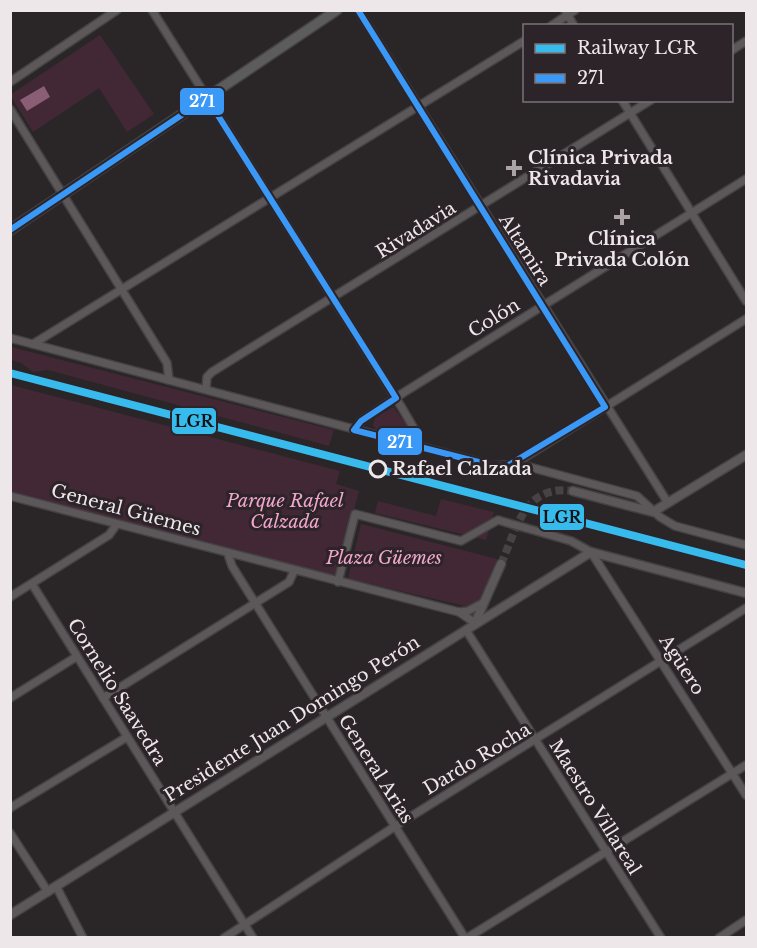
<svg xmlns="http://www.w3.org/2000/svg" width="757" height="948" viewBox="0 0 757 948" font-family="'Libre Baskerville',serif">
<style>
.green{fill:#422735}
.water{fill:#8a5e75}
.lines{fill:none;stroke-linecap:round;stroke-linejoin:round}
.tertiary-tunnel{stroke:#474345;stroke-width:8;stroke-dasharray:8 4;stroke-linecap:butt}
.minor-casing{stroke:#444243;stroke-width:10}
.tertiary-casing{stroke:#444243;stroke-width:11}
.secondary-casing{stroke:#444243;stroke-width:12}
.minor{stroke:#5c585a;stroke-width:7}
.tertiary{stroke:#5c585a;stroke-width:8}
.secondary{stroke:#5d5c5c;stroke-width:9}
.minor-bridge-casing{stroke:#444243;stroke-width:10;stroke-linecap:butt}
.minor-bridge{stroke:#5c585a;stroke-width:7}
.bus-1-casing{stroke:#2c2428;stroke-width:10}
.bus-1{stroke:#3a99f6;stroke-width:6}
.rail-1-casing{stroke:#2c2428;stroke-width:12}
.rail-1{stroke:#37bbed;stroke-width:8}
.poi-dot{fill:#a9a3a6;stroke:#2c2428;stroke-width:2}
.stop-dot{fill:#2c2428;stroke:#ede7ea;stroke-width:3}
.labels{text-anchor:middle;dominant-baseline:central;stroke-width:6;stroke-linejoin:round;paint-order:stroke}
.poi-label{font-size:18px;font-weight:bold;fill:#ede7ea;stroke:#2c2428;text-anchor:start}
.street-label{font-size:18px;fill:#ede7ea;stroke:#2c2428}
.stop-label{font-size:18px;font-weight:bold;fill:#ede7ea;stroke:#2c2428;text-anchor:start}
.park-label{font-size:18px;font-style:italic;fill:#f2a6cd;stroke:#2c2428}
.line-badge{stroke:#2c2428;stroke-width:2}
.badge-label{font-size:16px;text-anchor:middle;font-weight:bold;fill:#fff}
.pale-badge-label{font-size:16px;text-anchor:middle;font-weight:bold;fill:#111}
</style>
<rect width="100%" height="100%" fill="#2a2628"/>
<g class="green">
<path d="M100,35L154,114L127,132L99,88L33,132L10,95Z"/>
<path d="M10,347H11L334,430L329,446L48,370L33,372L21,363L11,360Z"/>
<path d="M11,385L340,471L336,484L359,491L336,576L11,493Z"/>
<path d="M393,407L407,425V430L402,436L377,431L373,425L375,418Z"/>
<path d="M441,499L494,512L486,540L375,513L378,501L436,516Z"/>
<path d="M361,524L497,559L478,609L348,579Z"/>
</g>
<path class="water" d="M44,86L50,97L27,111L20,100Z"/>
<g class="lines">
<path class="tertiary-tunnel" d="M501,564C517,528 524,484 573,491"/>
<defs>
<g id="minor">
<path d="M152,10L402,408L416,432L420,446"/>
<path d="M358,10L668,503"/>
<path d="M565,10L574,26"/>
<path d="M551,26L575,10"/>
<path d="M732,50L746,41"/>
<path d="M10,82L117,10"/>
<path d="M622,100L746,301"/>
<path d="M10,109L167,363L169,380"/>
<path d="M10,338L490,465H522L637,496L660,517L675,526L746,545"/>
<path d="M33,344L524,41"/>
<path d="M206,389L207,377L212,372L651,100"/>
<path d="M354,430L361,421L403,393L746,179"/>
<path d="M514,464L746,319"/>
<path d="M10,496L459,612L475,623"/>
<path d="M526,528L571,541L591,552L746,795"/>
<path d="M228,554L232,566L465,938"/>
<path d="M338,582L355,514L461,541L498,520L508,523"/>
<path d="M32,584L253,938"/>
<path d="M10,597L109,535L117,524"/>
<path d="M459,612L468,611L483,603"/>
<path d="M466,630L661,938"/>
<path d="M10,698L76,657"/>
<path d="M103,698L289,582L294,571"/>
<path d="M10,808L127,737"/>
<path d="M10,833L48,892"/>
<path d="M56,886L83,938"/>
<path d="M224,938L394,827L746,608"/>
<path d="M467,938L746,765"/>
<path d="M719,938L746,920"/>
</g>
<g id="tertiary">
<path d="M573,491L653,512L746,455"/>
<path d="M475,623L501,564"/>
<path d="M10,915L591,552L746,593"/>
</g>
<path id="secondary" d="M10,230L337,10"/>
</defs>
<use href="#minor" class="minor-casing"/>
<use href="#tertiary" class="tertiary-casing"/>
<use href="#secondary" class="secondary-casing"/>
<use href="#minor" class="minor"/>
<use href="#tertiary" class="tertiary"/>
<use href="#secondary" class="secondary"/>
<defs>
<path id="minor-bridge" d="M508,523L526,528"/>
</defs>
<use href="#minor-bridge" class="minor-bridge-casing"/>
<use href="#minor-bridge" class="minor-bridge"/>
<defs>
<path id="bus-1" d="M10,230L207,98L396,398L361,421L354,430L490,465L507,466L605,407L358,10"/>
</defs>
<use href="#bus-1" class="bus-1-casing"/>
<use href="#bus-1" class="bus-1"/>
<defs>
<path id="rail-1" d="M10,373L746,565"/>
</defs>
<use href="#rail-1" class="rail-1-casing"/>
<use href="#rail-1" class="rail-1"/>
</g>
<g class="poi-dot">
<path d="M511 159h6v6h6v6h-6v6h-6v-6h-6v-6h6z"/>
<path d="M619 208h6v6h6v6h-6v6h-6v-6h-6v-6h6z"/>
</g>
<circle class="stop-dot" cx="378" cy="469" r="8"/>
<g class="labels">
<g class="poi-label">
<text x="528" y="158">Clínica Privada<tspan x="528" dy="21">Rivadavia</tspan></text>
<text x="622" y="239" text-anchor="middle">Clínica<tspan x="622" dy="21">Privada Colón</tspan></text>
</g>
<g class="street-label">
<text transform="translate(416 230) rotate(-32)">Rivadavia</text>
<text transform="translate(525 250) rotate(58)">Altamira</text>
<text transform="translate(494 318) rotate(-32)">Colón</text>
<text transform="translate(126 510) rotate(15)">General Güemes</text>
<text transform="translate(682 665) rotate(57)">Agüero</text>
<text transform="translate(117 692) rotate(58)">Cornelio Saavedra</text>
<text transform="translate(292 719) rotate(-32)">Presidente Juan Domingo Perón</text>
<text transform="translate(477 759) rotate(-31)">Dardo Rocha</text>
<text transform="translate(376 769) rotate(58)">General Arias</text>
<text transform="translate(595 807) rotate(58)">Maestro Villareal</text>
</g>
<g class="stop-label">
<text x="392" y="469">Rafael Calzada</text>
</g>
<g class="park-label">
<text x="285" y="501">Parque Rafael<tspan x="285" dy="21">Calzada</tspan></text>
<text x="384" y="558">Plaza Güemes</text>
</g>
</g>
<g class="line-badge">
<rect x="179" y="87" width="46" height="29" rx="6" fill="#3a99f6"/>
<rect x="171" y="407" width="46" height="28" rx="6" fill="#37bbed"/>
<rect x="377" y="427" width="46" height="29" rx="6" fill="#3a99f6"/>
<rect x="539" y="503" width="46" height="28" rx="6" fill="#37bbed"/>
</g>
<g class="badge-label">
<text x="202" y="107">271</text>
<text x="400" y="448">271</text>
</g>
<g class="pale-badge-label">
<text x="194" y="427">LGR</text>
<text x="562" y="523">LGR</text>
</g>
<rect width="757" height="948" fill="none" stroke="#ede7ea" stroke-width="24"/>
<rect x="523" y="24" width="210" height="78" fill="#2c2428" stroke="#797276" stroke-width="1.5"/>
<rect x="535" y="44" width="30" height="9" fill="#37bbed" stroke="#797276" stroke-width="1.5"/>
<text x="577" y="54" font-size="18" fill="#ede7ea">Railway LGR</text>
<rect x="535" y="74" width="30" height="9" fill="#3a99f6" stroke="#797276" stroke-width="1.5"/>
<text x="577" y="84" font-size="18" fill="#ede7ea">271</text>
</svg>
